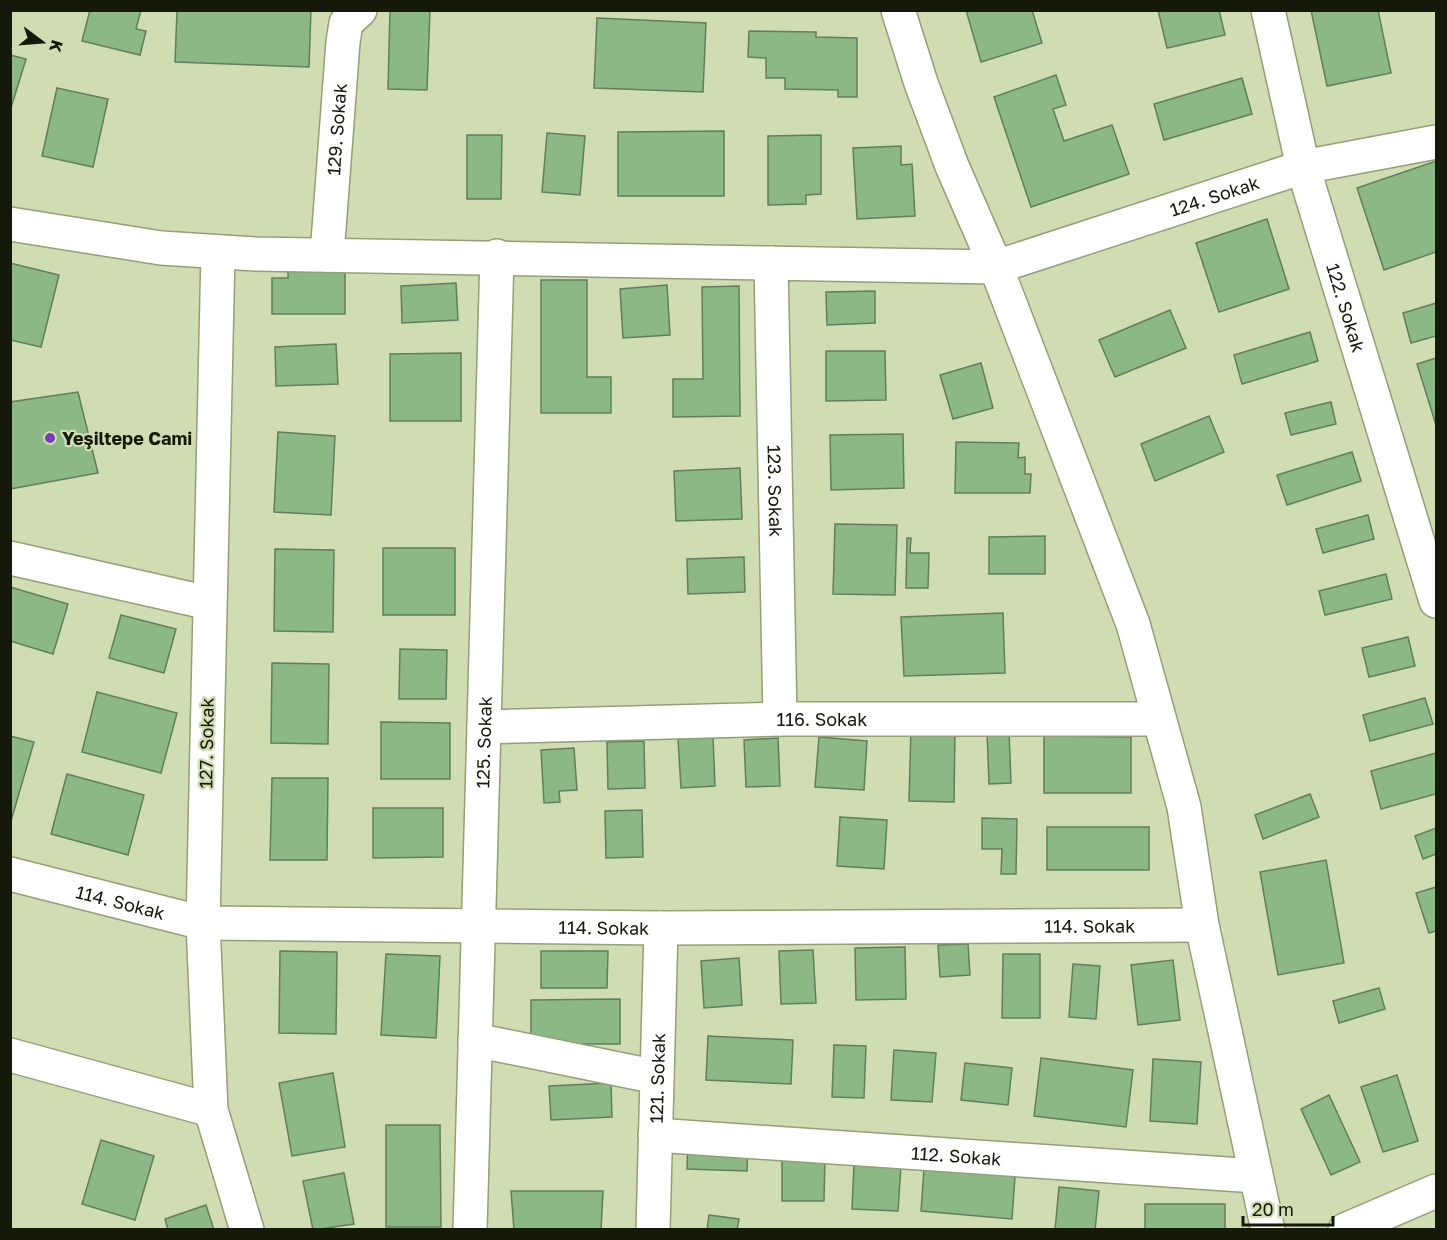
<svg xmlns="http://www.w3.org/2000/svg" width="1447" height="1240" viewBox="0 0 1447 1240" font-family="'Golos Text',sans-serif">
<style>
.building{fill:#8bb884;stroke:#627e5e;stroke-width:1.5}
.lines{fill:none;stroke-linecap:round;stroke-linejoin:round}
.minor-casing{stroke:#939f77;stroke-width:36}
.major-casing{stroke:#939f77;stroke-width:36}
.minor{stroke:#fff;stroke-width:33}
.major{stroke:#fff;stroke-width:33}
.poi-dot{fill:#763fb6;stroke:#d0ddb3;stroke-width:2}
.labels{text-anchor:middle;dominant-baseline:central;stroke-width:4.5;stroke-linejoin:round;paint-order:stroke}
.street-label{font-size:18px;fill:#141909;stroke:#d0ddb3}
.poi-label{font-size:18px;font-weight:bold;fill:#141909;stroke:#d0ddb3;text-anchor:start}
</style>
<rect width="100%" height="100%" fill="#d0ddb3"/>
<g class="building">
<path d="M90,10H141L136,29L146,31L140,55L82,41Z"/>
<path d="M177,10H311L309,67L175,62Z"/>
<path d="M390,10H430L427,90L388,89Z"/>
<path d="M966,10H1032L1042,43L981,62Z"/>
<path d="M1158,10H1219L1225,35L1167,48Z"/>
<path d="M1311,10H1378L1391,73L1327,86Z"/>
<path d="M597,18L706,23L703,92L594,88Z"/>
<path d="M749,31L816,32V37L857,38V97H838V90L785,89V78H766V58L748,57Z"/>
<path d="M10,55L26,59L10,111Z"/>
<path d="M1056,75L1066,105L1053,109L1064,141L1112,125L1129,174L1031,207L994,97Z"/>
<path d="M1242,78L1252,114L1164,140L1154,104Z"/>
<path d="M57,88L108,99L93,167L42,156Z"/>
<path d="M724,131V196H618V132Z"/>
<path d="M547,133L585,136L580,195L542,192Z"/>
<path d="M467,135H502L501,199H467Z"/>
<path d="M821,135V194L806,195V204L768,205V136Z"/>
<path d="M901,146V165L912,164L915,216L857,219L853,148Z"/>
<path d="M1436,161V252L1384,270L1357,188Z"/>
<path d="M1267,219L1289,289L1219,312L1196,243Z"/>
<path d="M10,263L59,275L41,347L10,340Z"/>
<path d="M288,268L345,269V314H272V278H288Z"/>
<path d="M541,280H587V377H611V413H541Z"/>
<path d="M456,283L458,320L402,323L401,286Z"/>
<path d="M667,285L670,335L623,338L620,289Z"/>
<path d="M739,286L740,416L673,417V379H703L702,287Z"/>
<path d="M875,291V323L827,325L826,292Z"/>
<path d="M1436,303V336L1411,343L1403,313Z"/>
<path d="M1170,310L1186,348L1115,377L1099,340Z"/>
<path d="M1310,332L1318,361L1242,384L1234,355Z"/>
<path d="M336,344L338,384L276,386L275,347Z"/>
<path d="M826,351H885L886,400L826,401Z"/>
<path d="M461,353V421H390V354Z"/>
<path d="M1436,358V425L1417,364Z"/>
<path d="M981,363L993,408L953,419L940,375Z"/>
<path d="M78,392L98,473L10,489V402Z"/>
<path d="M1331,402L1336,424L1291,435L1285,413Z"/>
<path d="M1209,416L1224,452L1155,481L1141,444Z"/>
<path d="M278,432L335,436L331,515L274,512Z"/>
<path d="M903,434L904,488L831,490L830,435Z"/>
<path d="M956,442L1019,443L1018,458L1025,457V474H1031L1030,493H955Z"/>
<path d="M1352,452L1361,481L1287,505L1277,475Z"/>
<path d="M740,468L742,519L676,521L674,471Z"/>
<path d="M1368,515L1374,539L1323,553L1316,529Z"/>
<path d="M835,524L897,525L895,595L833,594Z"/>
<path d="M1045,536V574H989V537Z"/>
<path d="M907,538H911L910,553H929L928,588H906Z"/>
<rect x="383" y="548" width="72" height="67"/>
<path d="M275,549L334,550L333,632L274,631Z"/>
<path d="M744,557L745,592L688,594L687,559Z"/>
<path d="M1386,574L1392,599L1325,615L1319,591Z"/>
<path d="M10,587L68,604L53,654L10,641Z"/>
<path d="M1003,613L1005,673L904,676L901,617Z"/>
<path d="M121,615L176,629L164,673L109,658Z"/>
<path d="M1408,637L1415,666L1369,677L1362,648Z"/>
<path d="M400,649L447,650L446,699H399Z"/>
<path d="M272,663L329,664L328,744L271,743Z"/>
<path d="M97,692L177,713L161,773L82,752Z"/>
<path d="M1425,698L1433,724L1370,741L1363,715Z"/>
<path d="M381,722L450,723V779H381Z"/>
<path d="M911,728L955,729L954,802L909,801Z"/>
<path d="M1009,730L1011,783L989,784L987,731Z"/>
<path d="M10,736L34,742L11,821H10Z"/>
<path d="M1044,736L1131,737V793H1044Z"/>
<path d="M713,737L715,786L681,788L678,739Z"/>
<path d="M819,737L867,741L864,790L815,787Z"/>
<path d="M778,738L780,786L746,787L744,740Z"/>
<path d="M644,741L645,788L608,789L607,742Z"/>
<path d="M574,748L577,790L559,791L560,802L544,803L541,750Z"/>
<path d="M1436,753V794L1381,809L1371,771Z"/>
<path d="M67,774L144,795L128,855L51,834Z"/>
<path d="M272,778H328L327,860H270Z"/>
<path d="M1310,794L1319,817L1263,839L1255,815Z"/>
<path d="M373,808H443V857L373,858Z"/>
<path d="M642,810L643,857L606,858L605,811Z"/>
<path d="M840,817L887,820L884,869L837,866Z"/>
<path d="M982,818L1017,819L1016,874H1001L1002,849H982Z"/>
<rect x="1047" y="827" width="102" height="43"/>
<path d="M1436,828V854L1423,859L1415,836Z"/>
<path d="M1326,860L1344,963L1278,975L1260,872Z"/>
<path d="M1436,887V931L1429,933L1416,893Z"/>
<path d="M968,944L970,975L940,977L938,945Z"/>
<path d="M905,947L906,999L856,1000L855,948Z"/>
<path d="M813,950L816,1003L781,1004L779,951Z"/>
<path d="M280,951L337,952L336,1034L279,1033Z"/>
<path d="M541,951H608L607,988H541Z"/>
<path d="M386,954L440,956L436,1038L381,1035Z"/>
<path d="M1003,954H1040V1018H1002Z"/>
<path d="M739,958L742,1005L704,1008L701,961Z"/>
<path d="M1173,960L1180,1020L1138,1025L1131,965Z"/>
<path d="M1073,964L1100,966L1096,1019L1069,1017Z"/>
<path d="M1379,988L1385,1009L1339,1023L1333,1001Z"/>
<path d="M620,999V1044H531V1000Z"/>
<path d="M708,1036L793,1040L791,1084L706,1080Z"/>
<path d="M834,1045L866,1046L864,1098L832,1097Z"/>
<path d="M894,1050L936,1053L932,1102L891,1100Z"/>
<path d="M1041,1058L1133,1070L1126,1127L1034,1116Z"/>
<path d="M1153,1059L1201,1062L1197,1124L1150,1121Z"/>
<path d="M965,1063L1012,1068L1008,1105L961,1100Z"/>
<path d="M333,1073L345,1147L292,1156L279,1083Z"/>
<path d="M1397,1075L1418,1141L1383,1152L1361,1087Z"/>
<path d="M611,1083L612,1117L551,1120L549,1086Z"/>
<path d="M1329,1095L1360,1162L1331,1175L1301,1109Z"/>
<path d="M386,1125H440L441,1227H386Z"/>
<path d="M688,1139L748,1142L747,1171L687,1169Z"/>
<path d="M101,1140L154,1156L135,1220L82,1204Z"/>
<path d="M782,1156L825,1157L824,1201H782Z"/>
<path d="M854,1164L901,1166L898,1211L852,1209Z"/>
<path d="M924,1169L1015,1176L1012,1219L921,1211Z"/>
<path d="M344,1173L354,1224L313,1230L303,1181Z"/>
<path d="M1059,1187L1099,1191L1095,1230H1055Z"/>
<path d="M511,1191H603L601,1230H514Z"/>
<rect x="1145" y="1204" width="80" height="26"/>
<path d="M206,1205L214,1230H168L165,1219Z"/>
<path d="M709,1215L739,1219L737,1230H707Z"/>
</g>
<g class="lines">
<defs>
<g id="minor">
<path id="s1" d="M1268,10L1303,167L1436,601"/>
<path id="s2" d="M10,224L161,248L255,254L996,267L1303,167L1436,142"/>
<path d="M218,252L203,923L211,1110L247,1230"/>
<path id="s3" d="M327,255L343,42L346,23L360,10"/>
<path id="s4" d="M771,263L780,719"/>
<path d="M10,558L209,603"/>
<path id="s5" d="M484,727L780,719H1159"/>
<path id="s6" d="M10,874L203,923L661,928L1202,925"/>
<path d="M475,1040L657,1077"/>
<path d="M10,1055L211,1110"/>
<path id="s7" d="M655,1135L1256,1176"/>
<path id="s8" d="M470,1230L497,256"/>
<path id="s9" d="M653,1230L661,928"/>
<path d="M1345,1230L1436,1191"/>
</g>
<path id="major" d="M898,10L921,83L952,166L996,267L1133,624L1184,807L1202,925L1268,1230"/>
</defs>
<use href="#minor" class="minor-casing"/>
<use href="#major" class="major-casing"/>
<use href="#minor" class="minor"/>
<use href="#major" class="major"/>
</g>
<circle class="poi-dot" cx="50" cy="438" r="6"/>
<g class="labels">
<g class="street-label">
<text stroke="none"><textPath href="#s3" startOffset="126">129. Sokak</textPath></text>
<text stroke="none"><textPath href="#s2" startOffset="1218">124. Sokak</textPath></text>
<text stroke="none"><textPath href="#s1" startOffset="308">122. Sokak</textPath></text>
<text stroke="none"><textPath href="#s4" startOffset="228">123. Sokak</textPath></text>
<text stroke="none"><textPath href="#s5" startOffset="338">116. Sokak</textPath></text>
<text transform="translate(206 743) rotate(-89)">127. Sokak</text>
<text stroke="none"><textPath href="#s8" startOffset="488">125. Sokak</textPath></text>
<text stroke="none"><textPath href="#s6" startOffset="114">114. Sokak</textPath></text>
<text stroke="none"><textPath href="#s6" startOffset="1086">114. Sokak</textPath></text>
<text stroke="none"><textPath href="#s6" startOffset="600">114. Sokak</textPath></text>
<text stroke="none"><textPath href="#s9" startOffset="152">121. Sokak</textPath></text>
<text stroke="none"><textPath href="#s7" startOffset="302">112. Sokak</textPath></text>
</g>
<g class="poi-label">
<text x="62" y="438">Yeşiltepe Cami</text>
</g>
</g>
<rect width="1447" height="1240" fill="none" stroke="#141909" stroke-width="24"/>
<g transform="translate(42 42) rotate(106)" stroke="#d0ddb3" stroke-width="4.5" paint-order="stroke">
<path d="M0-4.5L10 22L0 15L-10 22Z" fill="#141909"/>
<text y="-9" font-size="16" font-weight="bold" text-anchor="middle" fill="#141909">K</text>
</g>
<path d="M1243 1216v9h90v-9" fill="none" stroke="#141909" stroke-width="3"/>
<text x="1252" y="1216" font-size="18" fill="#141909" stroke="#d0ddb3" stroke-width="4.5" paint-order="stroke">20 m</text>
</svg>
